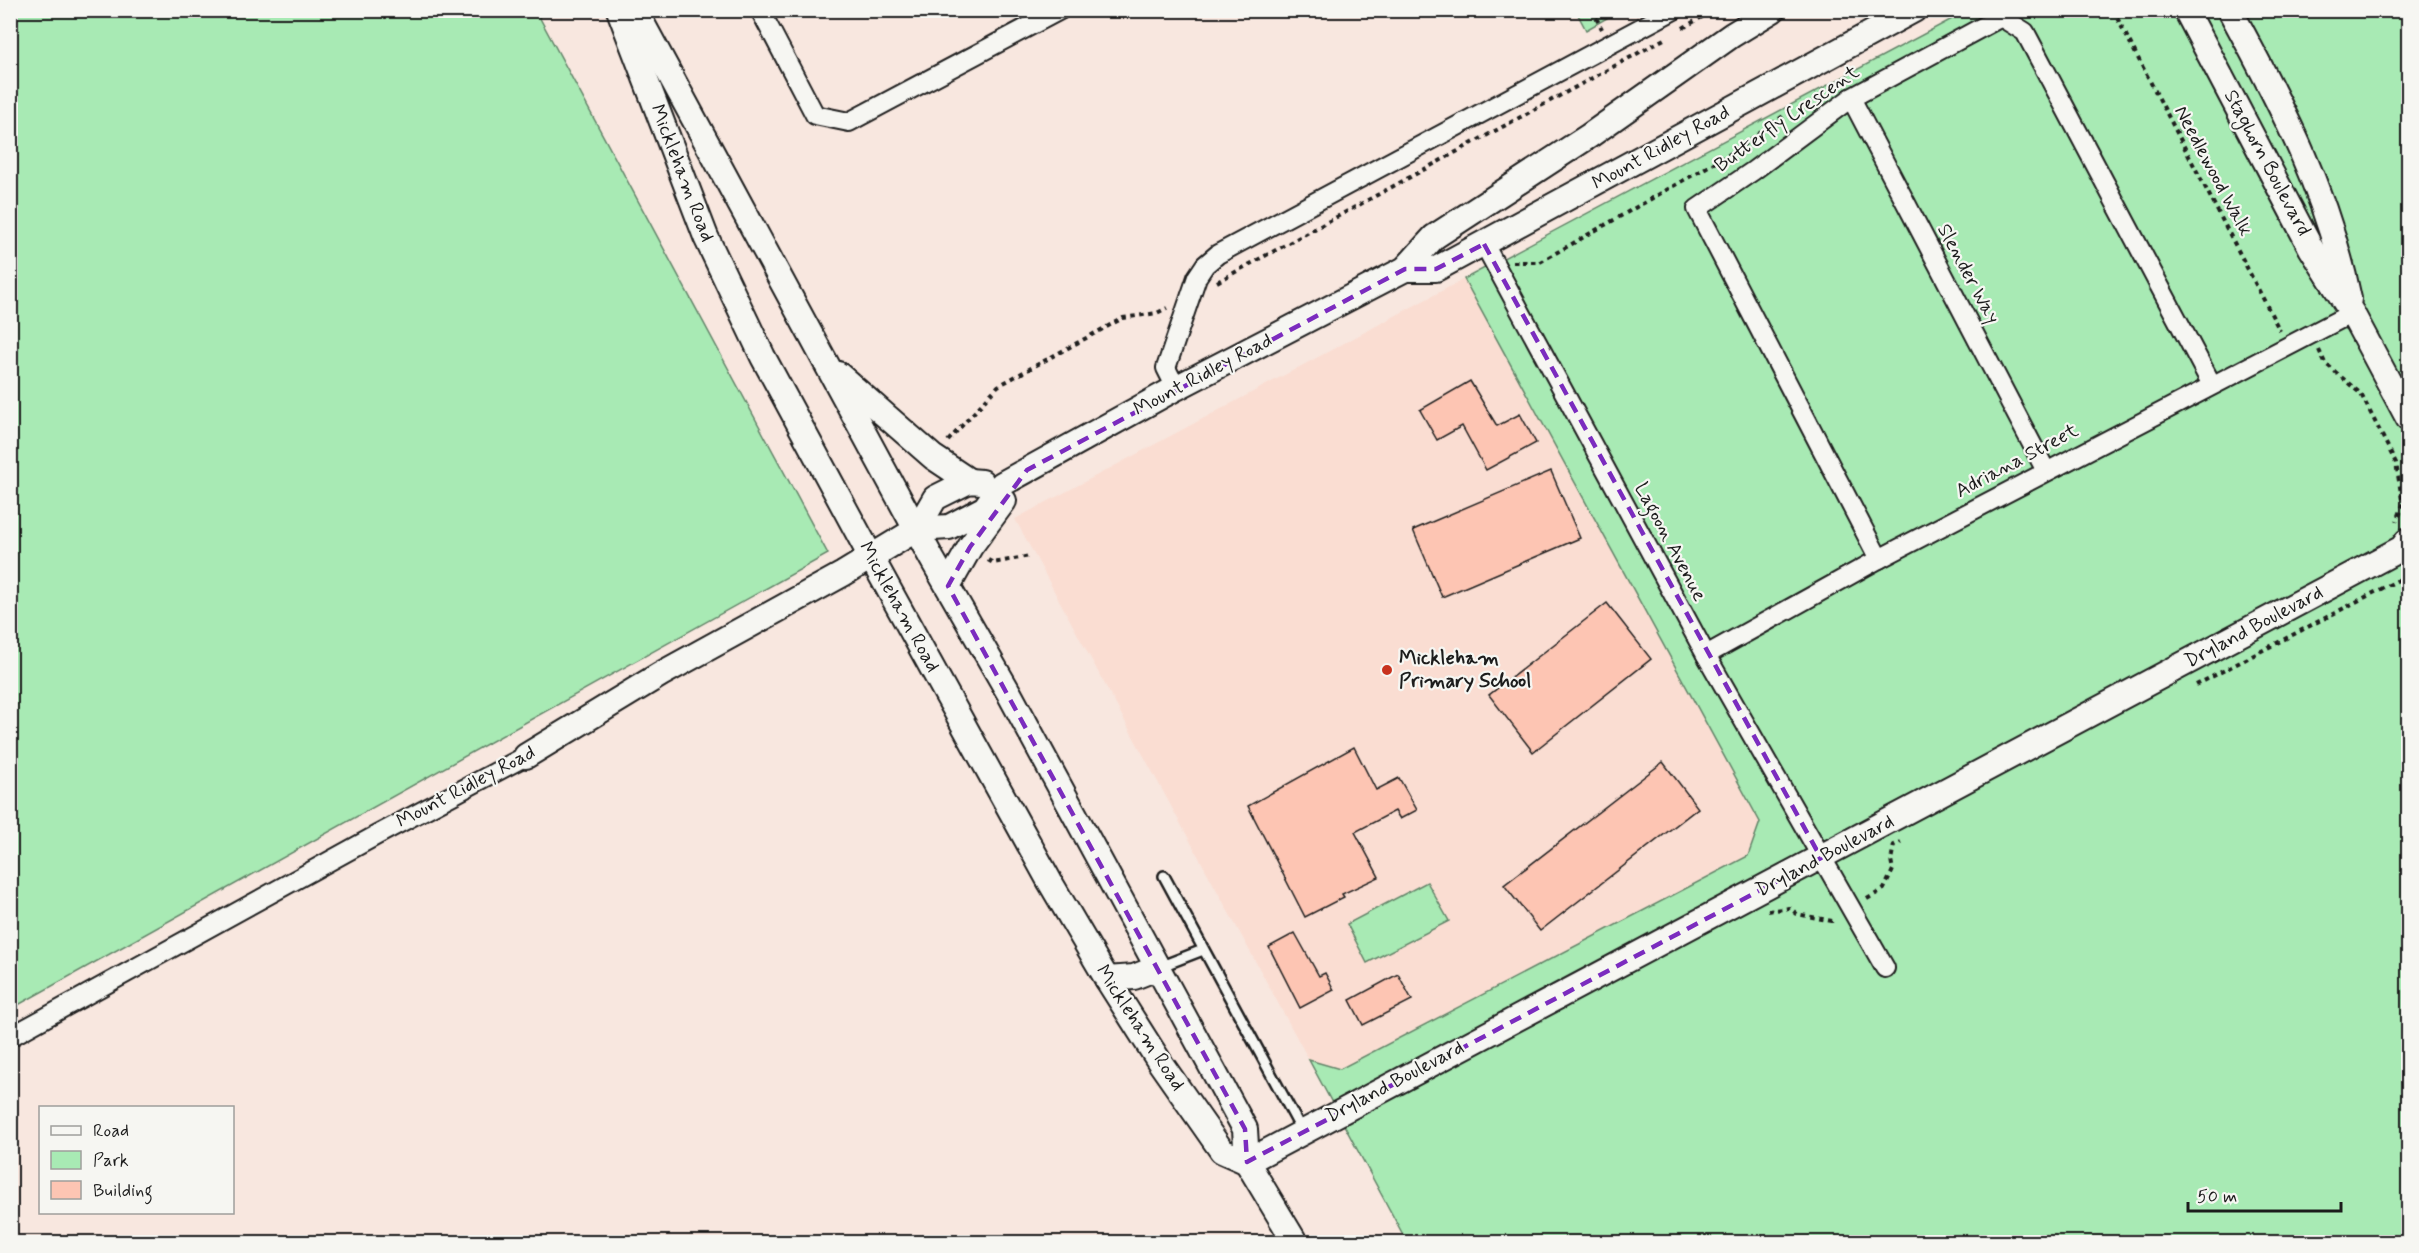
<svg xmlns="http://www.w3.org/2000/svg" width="2419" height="1253" viewBox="0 0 2419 1253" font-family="Mynerve,sans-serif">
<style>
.built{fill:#faddd2}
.green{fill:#a8eab4;stroke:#628368;stroke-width:1.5}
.building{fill:#fdc5b3;stroke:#1c1c1c;stroke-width:1.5}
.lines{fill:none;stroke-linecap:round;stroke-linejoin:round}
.lane-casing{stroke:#1c1c1c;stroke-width:14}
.street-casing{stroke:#1c1c1c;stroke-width:22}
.secondary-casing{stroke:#1c1c1c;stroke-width:28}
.path{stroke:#1c1c1c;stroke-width:4;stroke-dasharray:4.5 4.5;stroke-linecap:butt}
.lane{stroke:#f6f6f2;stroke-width:9}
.street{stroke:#f6f6f2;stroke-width:18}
.secondary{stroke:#f6f6f2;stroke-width:24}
.marked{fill:none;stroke:#7b2cbf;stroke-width:4.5;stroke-dasharray:12 8;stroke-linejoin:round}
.poi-dot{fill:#c8321e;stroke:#f6f6f2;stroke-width:2}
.labels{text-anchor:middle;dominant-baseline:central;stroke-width:4.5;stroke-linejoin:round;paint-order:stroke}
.street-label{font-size:20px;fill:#1c1c1c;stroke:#f6f6f2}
.poi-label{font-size:20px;font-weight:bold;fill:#1c1c1c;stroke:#f6f6f2;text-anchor:start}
</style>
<rect width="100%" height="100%" fill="#f8e7df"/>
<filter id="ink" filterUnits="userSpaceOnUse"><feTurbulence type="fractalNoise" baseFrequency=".0167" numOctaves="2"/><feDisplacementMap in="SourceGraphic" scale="12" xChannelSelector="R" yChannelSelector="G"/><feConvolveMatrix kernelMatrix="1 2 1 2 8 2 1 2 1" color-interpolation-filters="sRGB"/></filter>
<g filter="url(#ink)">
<path class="built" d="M1464,279L1760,822L1748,856L1340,1069L1309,1060L1015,519Z"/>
<g class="green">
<path d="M11,10L536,11L828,554L11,1009Z"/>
<path d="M1576,11H1603L1607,18L1586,30Z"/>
<path d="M1967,11H2408V1242H1407L1309,1060L1340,1069L1748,856L1760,822L1464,279Z"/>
<path d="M1427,882L1449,921L1367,963L1347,924Z"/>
</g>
<g class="building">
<path d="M1470,381L1497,426L1520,414L1536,443L1486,470L1462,426L1437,440L1420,410Z"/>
<path d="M1551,471L1580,538L1442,597L1413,530Z"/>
<path d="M1607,603L1651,659L1533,752L1489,695Z"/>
<path d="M1354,747L1376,790L1399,778L1417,810L1400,819L1395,811L1355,832L1379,877L1342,894L1344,897L1305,917L1248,806Z"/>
<path d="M1663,762L1698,808L1540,931L1504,885Z"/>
<path d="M1295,933L1319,976L1325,973L1334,990L1300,1008L1269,947Z"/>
<path d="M1398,974L1412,1000L1363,1025L1350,1000Z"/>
</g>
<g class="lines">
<defs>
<g id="lane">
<path d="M1164,876L1302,1131"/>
<path d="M1159,967L1203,950"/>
</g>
<g id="street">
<path d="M760,10L815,115L849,122L1060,10"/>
<path d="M1851,98L2046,471"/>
<path d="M1484,244L1706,655L1885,968"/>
<path d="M1176,388L1166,368L1197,277L1205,265L1218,254L1674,10"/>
<path d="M1879,559L1697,209L1753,171L1851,98L2001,17L2025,32L2212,385"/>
<path d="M1706,655L1879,559L2352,313"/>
<path d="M10,1037L377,835L526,756"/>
</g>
<g id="secondary">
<path d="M619,10L706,237L763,357L871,557L1050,882L1107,979L1159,1061L1222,1151L1247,1162"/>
<path d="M635,10L932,559L1009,693L1245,1129L1247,1162L1295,1242"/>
<path d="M2186,10L2311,248L2352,313L2408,418"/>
<path d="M2230,10C2282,106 2327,191 2349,299"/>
<path d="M1405,269H1436L1914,10"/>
<path d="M838,374L933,457L969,481"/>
<path d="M917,529L935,498L969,481L982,482"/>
<path d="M948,586L970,547L1004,501"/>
<path d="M526,756L661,674L843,574L917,529L949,527L985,508L1002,484L1176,388L1405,269L1434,237L1589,136L1732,35L1773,10"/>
<path d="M1107,979L1134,977L1157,968"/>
<path d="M1247,1162L2402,548L2408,540"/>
</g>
</defs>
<use href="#lane" class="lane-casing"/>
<use href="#street" class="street-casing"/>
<use href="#secondary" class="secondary-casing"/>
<g class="path">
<path d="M1592,10L1602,29"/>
<path d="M2113,10L2280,331"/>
<path d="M1683,28L1714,10"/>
<path d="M1513,262H1540L1735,151L1786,114"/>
<path d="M1217,282L1666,38"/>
<path d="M2319,350L2325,363L2361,394L2396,463L2403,505L2397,521"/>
<path d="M948,441L998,386L1123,318L1157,313L1167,308"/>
<path d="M988,560L993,563L1030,556"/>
<path d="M2196,685L2408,575"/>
<path d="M1867,899L1884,889L1893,870L1891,860L1894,845L1901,842"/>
<path d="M1768,911L1790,908L1797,914L1832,921L1835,919"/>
</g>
<use href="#lane" class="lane"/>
<use href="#street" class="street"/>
<use href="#secondary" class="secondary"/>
</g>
</g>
<path class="marked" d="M1484,244L1821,858L1247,1162L1245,1129L948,586L970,547L1027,470L1405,269H1436Z"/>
<circle class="poi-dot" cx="1387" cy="670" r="6"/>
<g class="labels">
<g class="street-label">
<text transform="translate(1787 119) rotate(-35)">Butterfly Crescent</text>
<text transform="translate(1661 148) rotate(-29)">Mount Ridley Road</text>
<text transform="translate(2267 163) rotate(62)">Staghorn Boulevard</text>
<text transform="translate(2213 171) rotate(62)">Needlewood Walk</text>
<text transform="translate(682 173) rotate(69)">Mickleham Road</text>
<text transform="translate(1968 274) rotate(62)">Slender Way</text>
<text transform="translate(1203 375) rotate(-28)">Mount Ridley Road</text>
<text transform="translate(2017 461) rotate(-28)">Adriana Street</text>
<text transform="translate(1670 542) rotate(62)">Lagoon Avenue</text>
<text transform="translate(899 607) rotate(61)">Mickleham Road</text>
<text transform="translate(2254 627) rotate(-28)">Dryland Boulevard</text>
<text transform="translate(466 787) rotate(-28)">Mount Ridley Road</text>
<text transform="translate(1825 856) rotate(-28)">Dryland Boulevard</text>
<text transform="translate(1140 1028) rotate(57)">Mickleham Road</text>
<text transform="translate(1395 1082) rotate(-28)">Dryland Boulevard</text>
</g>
<g class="poi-label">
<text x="1399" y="658">Mickleham<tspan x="1399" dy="23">Primary School</tspan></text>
</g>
</g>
<rect width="2419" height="1253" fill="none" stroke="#f6f6f2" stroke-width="36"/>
<rect x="18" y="18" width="2383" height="1217" fill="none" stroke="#1c1c1c" stroke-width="2" filter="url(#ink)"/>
<rect x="39" y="1106" width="195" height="108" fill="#f6f6f2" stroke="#9f9f9c" stroke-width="1.5"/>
<rect x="51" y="1126" width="30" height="9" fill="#f6f6f2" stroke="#9f9f9c" stroke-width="1.5"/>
<text x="93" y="1136" font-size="18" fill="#1c1c1c">Road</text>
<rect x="51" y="1151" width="30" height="18" fill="#a8eab4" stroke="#9f9f9c" stroke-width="1.5"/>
<text x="93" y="1166" font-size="18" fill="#1c1c1c">Park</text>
<rect x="51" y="1181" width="30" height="18" fill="#fdc5b3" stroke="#9f9f9c" stroke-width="1.5"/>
<text x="93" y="1196" font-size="18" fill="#1c1c1c">Building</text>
<path d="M2188 1202v9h153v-9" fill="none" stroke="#1c1c1c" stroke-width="3"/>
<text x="2197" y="1202" font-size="18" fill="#1c1c1c" stroke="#f6f6f2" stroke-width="4.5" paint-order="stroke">50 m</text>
</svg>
